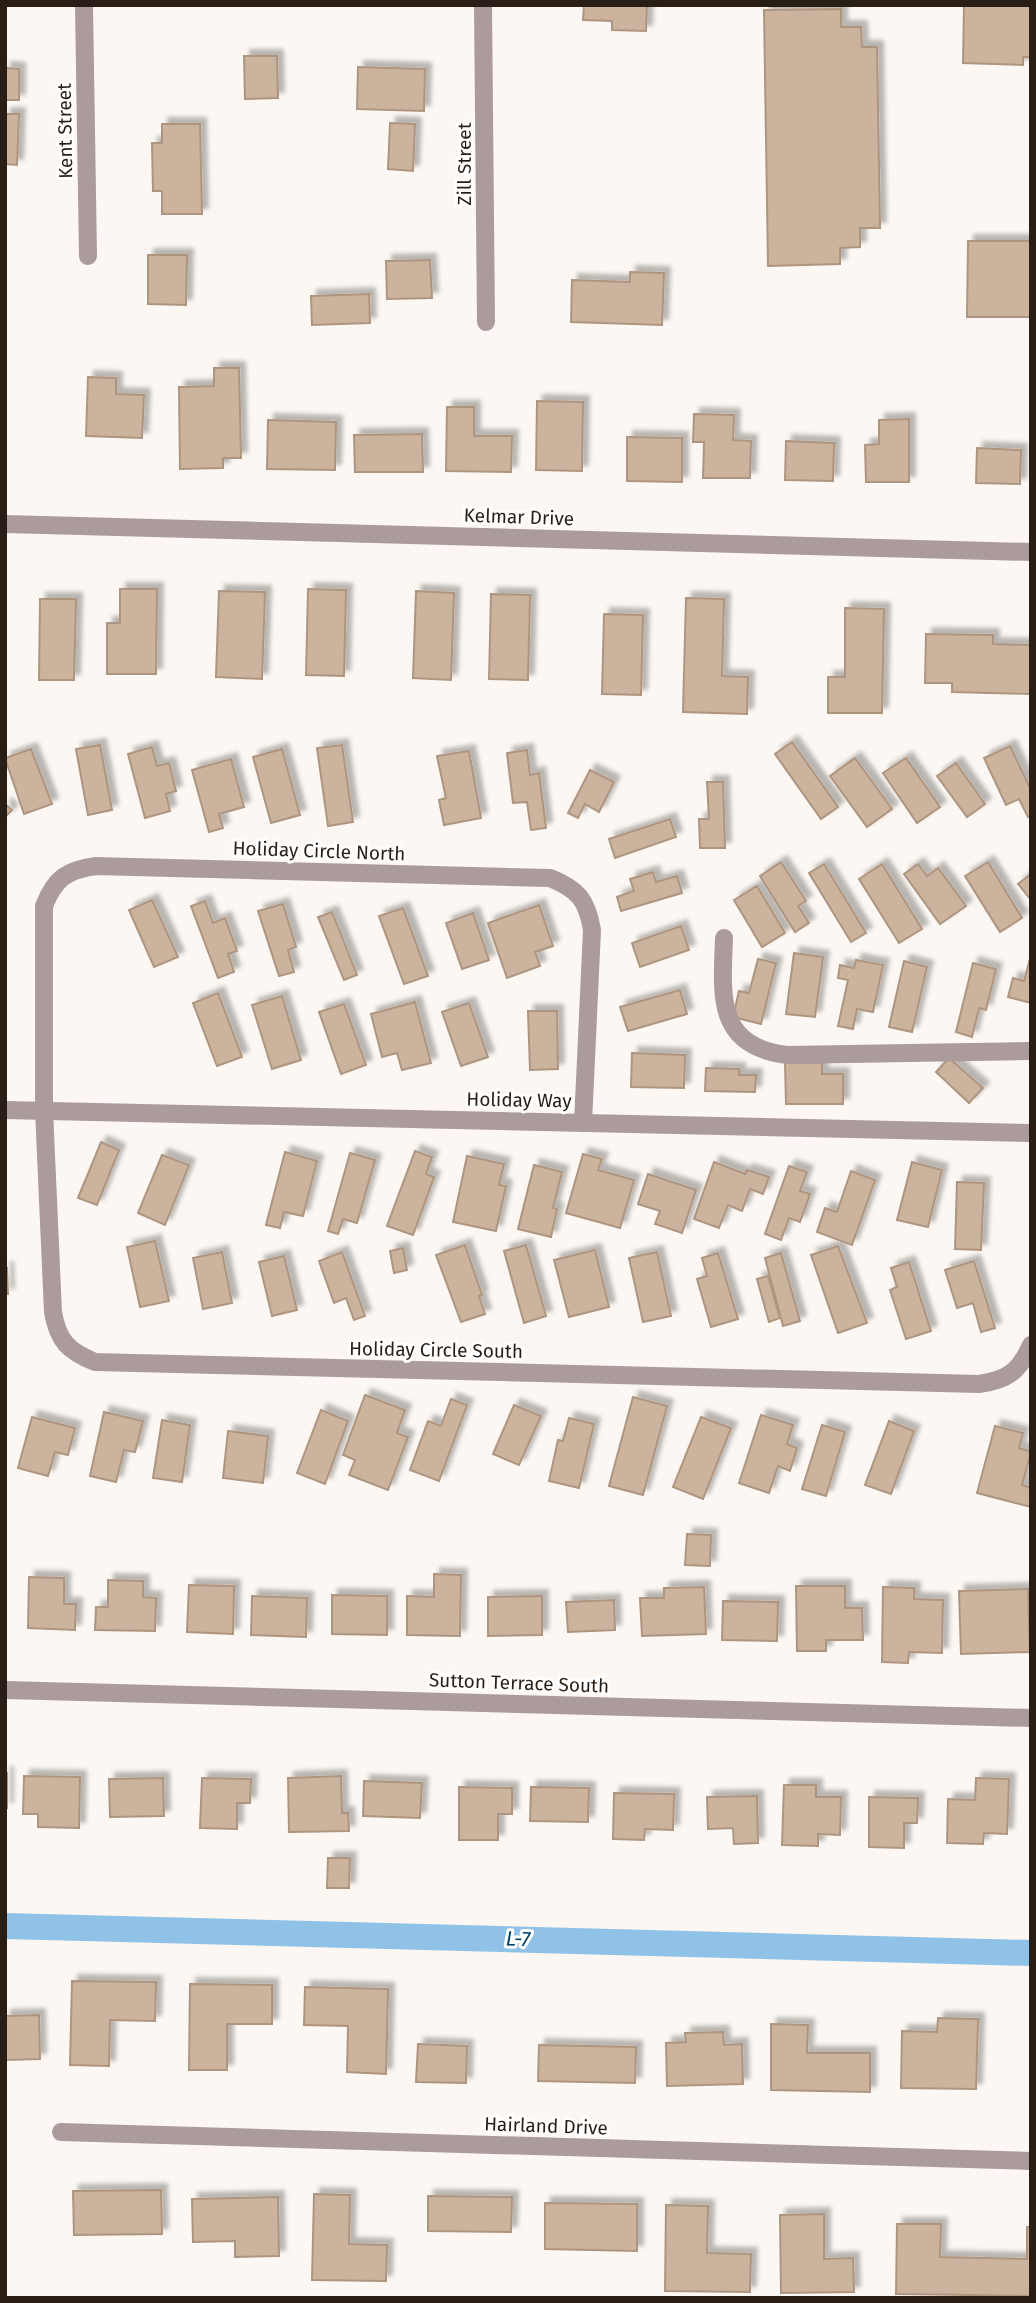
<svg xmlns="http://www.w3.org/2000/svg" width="1036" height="2303" viewBox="0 0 1036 2303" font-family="'Fira Sans',sans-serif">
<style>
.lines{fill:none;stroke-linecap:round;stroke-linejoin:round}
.canal{stroke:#8fc2e6;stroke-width:26}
.building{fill:#ccb39d;stroke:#ae9580;stroke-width:2;filter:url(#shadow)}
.minor{stroke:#ab9b9d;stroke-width:18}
.labels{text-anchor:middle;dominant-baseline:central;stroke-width:6;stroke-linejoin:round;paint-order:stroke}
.street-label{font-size:19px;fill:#281e16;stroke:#fff}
.water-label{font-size:21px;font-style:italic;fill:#004264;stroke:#fff}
</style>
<defs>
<filter id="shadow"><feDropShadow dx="6" dy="-6" stdDeviation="2" flood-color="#0004"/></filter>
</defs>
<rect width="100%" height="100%" fill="#fcf7f2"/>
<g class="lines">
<path class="canal" d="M5,1926L1031,1953"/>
</g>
<g class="building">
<path d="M584,5H647L646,31L612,30V21L583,20Z"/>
<path d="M964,5H1031V57H1023V65L963,63Z"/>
<path d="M841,9V27H861L862,47H877L880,228H860V247L840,248V264L768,266L764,10Z"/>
<path d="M244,56H277L278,98L245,99Z"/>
<path d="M358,67L425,69L424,111L357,109Z"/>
<path d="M5,68L19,69V100H5Z"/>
<path d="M5,114H19L17,165L5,164Z"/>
<path d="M390,123L415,124L413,171L388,169Z"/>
<path d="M162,124H200L202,214H162V191H153L152,143H162Z"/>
<path d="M968,241H1031V317H967Z"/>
<path d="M148,255H187L186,305L148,304Z"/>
<path d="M430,260L432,298L387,299L386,261Z"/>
<path d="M630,272L664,273L662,325L571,322L572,280L630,282Z"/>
<path d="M369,294L370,323L312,325L311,296Z"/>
<path d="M214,368H239L241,458H223V468L180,469L179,387L214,386Z"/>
<path d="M88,377L116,378V394L144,395L142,438L86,436Z"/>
<path d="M537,401L583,402L582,471L536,470Z"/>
<path d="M447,407H474V436H512L511,472L446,471Z"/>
<path d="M694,414L734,415L733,440L751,441L750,478H703L704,442H693Z"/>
<path d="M909,419V482H866L865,445L879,444V420Z"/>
<path d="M268,420L336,422L335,470L267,469Z"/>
<path d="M422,434L423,472H355L354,435Z"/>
<path d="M627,437L682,438V482L627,481Z"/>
<path d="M786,441L834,443L833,481L785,480Z"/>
<path d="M977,448L1021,450L1020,484L976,483Z"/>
<path d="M120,589H157L156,674H107V623H120Z"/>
<path d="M308,589L346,590L344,676L306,675Z"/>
<path d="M219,591L265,592L262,679L216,677Z"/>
<path d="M416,591L454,593L451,680L413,678Z"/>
<path d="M491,594L530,595L528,680L489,679Z"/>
<path d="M686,598L724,599L722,676L748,677L747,714L683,712Z"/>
<path d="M40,599H76L74,680H39Z"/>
<path d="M845,608L884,609L882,713H828V677H845Z"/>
<path d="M604,614L643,615L641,695L602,694Z"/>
<path d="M926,634L993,635V644L1031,645V694L952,692V683H925Z"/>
<path d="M792,742L838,807L821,819L775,754Z"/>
<path d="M100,745L112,810L88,815L76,749Z"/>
<path d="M342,745L353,822L328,826L317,748Z"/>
<path d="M1010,746L1031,790V815L1028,817L1019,799L1006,805L984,758Z"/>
<path d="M152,747L157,766L169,763L176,791L166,794L170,811L145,818L128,754Z"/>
<path d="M31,749L52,804L24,814L5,758Z"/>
<path d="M282,749L300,815L271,823L253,757Z"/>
<path d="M527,750L530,775L539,773L546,828L531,830L527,802L513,803L507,753Z"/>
<path d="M469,751L481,818L444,825L439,800L446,798L437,756Z"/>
<path d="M855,758L892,809L867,827L830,776Z"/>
<path d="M906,758L940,807L917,823L883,773Z"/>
<path d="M231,759L244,807L219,814L223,828L209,832L192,770Z"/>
<path d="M956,763L985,804L967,817L937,776Z"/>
<path d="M590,770L614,782L599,812L585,804L578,818L568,813Z"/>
<path d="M707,782H723L725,848H700L699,819H709Z"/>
<path d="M5,804L12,810L5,817Z"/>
<path d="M670,819L676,837L615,858L609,839Z"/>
<path d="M781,862L806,901L798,906L809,923L795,932L760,876Z"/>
<path d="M988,862L1022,918L1000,932L965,876Z"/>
<path d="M824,864L866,933L851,942L809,873Z"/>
<path d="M882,864L922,929L899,943L859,879Z"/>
<path d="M918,864L927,876L938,868L966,906L940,924L904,874Z"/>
<path d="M653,872L656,882L677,876L682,893L621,911L617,897L634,891L630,879Z"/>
<path d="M1031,874V900L1018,884Z"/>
<path d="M757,886L785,933L762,947L734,900Z"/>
<path d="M152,900L178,957L154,967L129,910Z"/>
<path d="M205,901L213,923L225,918L237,951L228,954L234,972L218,978L191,906Z"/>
<path d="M283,904L296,947L288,950L294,972L279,976L258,911Z"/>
<path d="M539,905L553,946L535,952L540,966L507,978L488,923Z"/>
<path d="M403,908L428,976L404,984L379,916Z"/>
<path d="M332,912L357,975L344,980L318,917Z"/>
<path d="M473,913L489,960L462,969L446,923Z"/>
<path d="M681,926L689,950L640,967L632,943Z"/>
<path d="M794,953L823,957L815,1017L786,1014Z"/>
<path d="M1031,955V1003L1008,997L1013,978L1024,981Z"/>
<path d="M758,959L776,963L761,1024L733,1017L739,991L749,993Z"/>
<path d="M856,960L883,965L873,1012L857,1009L853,1029L838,1026L848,980L838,978L840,965L854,968Z"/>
<path d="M904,961L927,967L912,1032L889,1027Z"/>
<path d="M973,963L996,969L986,1010L979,1008L972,1037L956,1032Z"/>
<path d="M680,990L687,1014L628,1031L620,1007Z"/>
<path d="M218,993L242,1057L217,1066L193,1003Z"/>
<path d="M282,996L301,1060L272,1069L252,1005Z"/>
<path d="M415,1002L431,1063L402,1070L397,1053L382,1057L371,1014Z"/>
<path d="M469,1003L488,1057L461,1066L442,1012Z"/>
<path d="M344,1004L366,1065L341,1074L319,1012Z"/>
<path d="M528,1011H557L558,1069L530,1070Z"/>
<path d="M632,1053L685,1055L684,1088L631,1087Z"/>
<path d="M949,1058L983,1088L969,1103L936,1072Z"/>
<path d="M785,1063H822V1074H843V1104H786Z"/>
<path d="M706,1068L739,1069V1075H756L755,1092L705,1091Z"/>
<path d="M101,1142L119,1150L97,1205L78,1198Z"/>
<path d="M415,1151L432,1157L426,1174L434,1177L413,1235L387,1226Z"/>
<path d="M285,1152L317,1161L303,1216L284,1212L280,1228L266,1225Z"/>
<path d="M350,1153L375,1160L357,1223L343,1219L338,1234L328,1231Z"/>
<path d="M583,1154L602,1159L598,1170L634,1180L620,1228L566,1213Z"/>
<path d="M162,1155L189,1165L165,1225L138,1213Z"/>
<path d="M467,1156L504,1164L499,1185L506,1186L496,1231L453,1222Z"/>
<path d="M714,1162L745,1174L747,1170L769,1177L763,1194L750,1189L742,1211L728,1205L719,1228L694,1219Z"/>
<path d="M912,1162L942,1170L928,1227L897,1220Z"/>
<path d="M534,1165L562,1172L553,1208L557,1209L551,1237L518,1229Z"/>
<path d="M789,1166L807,1172L800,1191L810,1194L800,1222L789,1218L781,1240L765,1234Z"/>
<path d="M851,1171L875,1180L852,1245L817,1232L825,1208L837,1212Z"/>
<path d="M648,1174L696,1190L682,1233L655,1224L660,1211L638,1204Z"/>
<path d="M957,1182L984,1183L981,1250L955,1249Z"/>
<path d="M155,1241L169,1301L140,1307L127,1247Z"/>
<path d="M465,1245L482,1295L479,1296L485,1314L461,1322L436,1255Z"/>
<path d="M526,1245L546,1316L524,1323L504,1251Z"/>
<path d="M838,1246L867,1323L838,1333L811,1255Z"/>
<path d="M403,1248L407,1270L394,1273L390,1251Z"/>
<path d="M595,1250L609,1307L569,1317L554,1260Z"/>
<path d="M222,1252L232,1303L203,1309L193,1258Z"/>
<path d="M342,1252L365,1316L354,1320L346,1298L334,1303L319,1261Z"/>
<path d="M657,1252L671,1316L643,1322L629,1258Z"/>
<path d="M718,1253L738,1319L711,1327L697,1279L707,1276L702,1258Z"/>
<path d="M781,1253L800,1321L783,1326L765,1258Z"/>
<path d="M284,1256L297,1310L272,1316L259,1262Z"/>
<path d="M974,1261L995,1328L981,1332L973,1303L957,1308L945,1270Z"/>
<path d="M909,1262L931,1331L906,1339L890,1290L897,1287L891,1268Z"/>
<path d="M5,1268H7L8,1294H5Z"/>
<path d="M768,1276L780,1318L769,1322L757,1279Z"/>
<path d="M365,1395L405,1410L397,1433L408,1437L388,1490L349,1475L355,1460L343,1455Z"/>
<path d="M633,1397L667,1406L643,1495L609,1486Z"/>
<path d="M451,1399L467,1405L439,1481L410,1470L428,1421L441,1426Z"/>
<path d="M514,1405L541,1416L519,1465L493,1454Z"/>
<path d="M321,1410L348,1421L325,1484L297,1473Z"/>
<path d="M104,1412L143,1421L135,1452L124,1450L116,1482L90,1476Z"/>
<path d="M761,1415L793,1425L787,1444L797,1448L790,1471L778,1466L769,1493L739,1483Z"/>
<path d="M32,1417L75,1428L68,1455L55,1452L48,1476L18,1468Z"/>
<path d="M701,1417L731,1428L703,1499L673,1487Z"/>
<path d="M569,1418L594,1424L579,1488L549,1481L558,1440L563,1441Z"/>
<path d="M162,1420L190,1425L182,1482L153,1478Z"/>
<path d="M889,1421L914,1431L891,1494L865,1485Z"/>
<path d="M822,1425L845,1432L826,1496L802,1489Z"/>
<path d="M995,1426L1023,1433L1019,1448L1031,1452L1022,1485L1031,1488V1507L977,1493Z"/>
<path d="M228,1431L268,1436L263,1483L223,1478Z"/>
<path d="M687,1534L711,1535L710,1566L685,1565Z"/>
<path d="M434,1574L461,1575L460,1636L407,1635V1596L434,1597Z"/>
<path d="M29,1577L64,1578V1604H76L75,1630L28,1628Z"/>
<path d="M108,1580L143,1581V1597L156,1598L155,1631L95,1630L96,1607H108Z"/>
<path d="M189,1585L234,1586L233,1634L187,1632Z"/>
<path d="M796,1586H845V1608H862L863,1640H826V1651H797Z"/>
<path d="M704,1587L706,1634L642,1636L640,1598H664V1588Z"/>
<path d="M883,1587L914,1588V1599L943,1600L942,1653L909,1652L908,1663L882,1662Z"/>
<path d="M1028,1589L1030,1652L961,1654L959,1591Z"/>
<path d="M332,1595L387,1596V1635L332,1634Z"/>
<path d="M252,1596L307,1598L306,1637L251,1635Z"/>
<path d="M542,1596V1635L488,1636V1597Z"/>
<path d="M614,1600L615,1630L568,1632L566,1602Z"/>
<path d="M723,1601L778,1602L777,1641L722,1640Z"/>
<rect x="5" y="1773" width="2" height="35"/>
<path d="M24,1776L80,1777L79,1828L38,1827V1814H23Z"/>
<path d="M341,1776L342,1813H348L349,1831L289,1832L288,1778Z"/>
<path d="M163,1778L164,1816L110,1817L109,1779Z"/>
<path d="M202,1778L251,1779L250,1803H237V1829L200,1828Z"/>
<path d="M976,1778L1009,1779L1007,1834L984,1833L983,1844L947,1843L948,1799L975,1800Z"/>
<path d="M364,1781L422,1783L420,1818L363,1816Z"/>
<path d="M784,1785H816V1797H841L840,1835L818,1834V1846L782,1845Z"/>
<path d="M459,1787L512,1788V1814H498V1840H459Z"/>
<path d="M531,1787L589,1788L588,1822L530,1821Z"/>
<path d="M614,1793L674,1794L673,1830L645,1829L644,1840L613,1839Z"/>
<path d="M757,1796L758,1843L734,1844L733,1828L708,1829L707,1797Z"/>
<path d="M869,1797L918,1798L917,1823H904V1848L869,1847Z"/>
<path d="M328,1858H350L349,1888H327Z"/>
<path d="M72,1981L156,1982L155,2021L110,2020L109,2066L70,2065Z"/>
<path d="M190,1984L272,1985V2024H227V2070H189Z"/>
<path d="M305,1987L388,1989L386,2074L347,2072L348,2026L304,2025Z"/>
<path d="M39,2015L40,2059L5,2060V2016Z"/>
<path d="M938,2018L978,2019L976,2089L901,2088L902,2031L937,2032Z"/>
<path d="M771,2024L808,2025L807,2053H870V2092L771,2090Z"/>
<path d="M723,2032L724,2045L742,2044L743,2084L667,2086L666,2043L686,2042L685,2033Z"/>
<path d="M418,2044L467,2046L466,2083L416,2082Z"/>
<path d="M539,2045L636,2047L635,2083L538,2081Z"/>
<path d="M161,2190L162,2234L74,2235L73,2191Z"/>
<path d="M314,2194L350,2195L349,2244L387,2245L386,2281L312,2280Z"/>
<path d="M428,2196L512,2197L511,2232L428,2231Z"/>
<path d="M278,2197L279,2256L235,2257V2241L193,2242L192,2199Z"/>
<path d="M545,2203L637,2204V2251L545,2249Z"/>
<path d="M666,2205L708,2206L707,2253L751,2254L750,2292L665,2291Z"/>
<path d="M824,2214V2259L853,2258L854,2292L781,2293L780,2215Z"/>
<path d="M897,2224H941L940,2257L1027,2259V2227H1031V2296L896,2294Z"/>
</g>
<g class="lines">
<g class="minor">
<path d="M84,5L88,256"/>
<path d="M483,5L486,322"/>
<path d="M5,524L1031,552"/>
<path d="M724,938C722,995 715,1046 787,1055L1031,1051"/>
<path d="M5,1110L1031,1133"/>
<path d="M583,1123L592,930C587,900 578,889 550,878L96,866C67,870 55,878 44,906V1110L53,1312C58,1341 68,1351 95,1362L979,1384C1007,1380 1019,1372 1031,1345"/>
<path d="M5,1690L1031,1718"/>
<path d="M61,2132L1031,2161"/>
</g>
</g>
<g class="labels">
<g class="street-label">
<text transform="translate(65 131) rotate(-91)">Kent Street</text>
<text transform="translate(464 164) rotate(-90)">Zill Street</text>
<text transform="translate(519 517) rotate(2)">Kelmar Drive</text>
<text transform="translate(319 851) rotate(2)">Holiday Circle North</text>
<text transform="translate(519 1100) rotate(1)">Holiday Way</text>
<text transform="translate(436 1350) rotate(1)">Holiday Circle South</text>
<text transform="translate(519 1683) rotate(2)">Sutton Terrace South</text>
<text transform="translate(546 2126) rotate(2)">Hairland Drive</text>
</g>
<g class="water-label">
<text transform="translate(518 1939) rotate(2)">L-7</text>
</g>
</g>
<rect width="1036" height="2303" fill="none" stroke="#281e16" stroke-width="14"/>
</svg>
